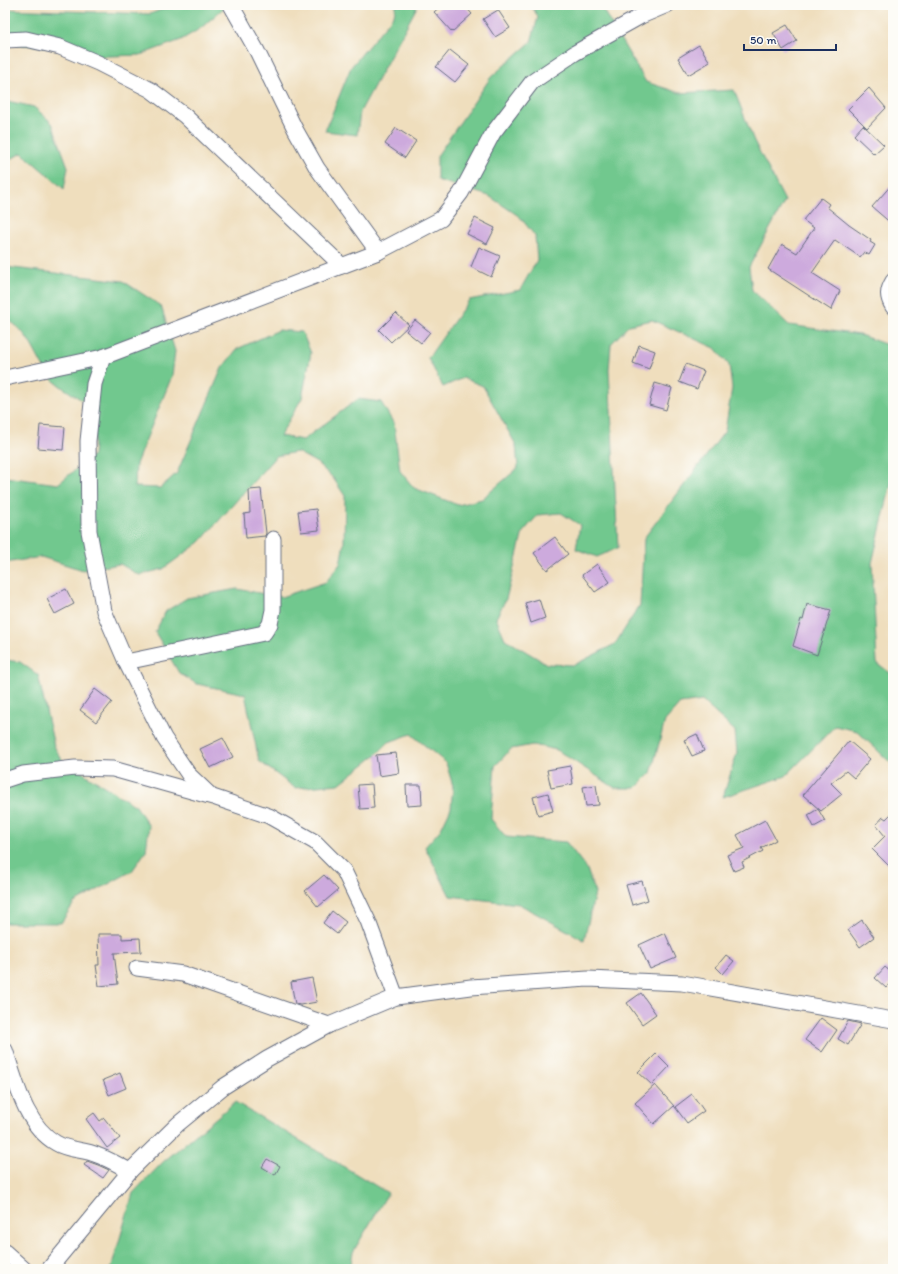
<svg xmlns="http://www.w3.org/2000/svg" width="898" height="1274" viewBox="0 0 898 1274" font-family="Itim,sans-serif">
<style>
.green{fill:#71c88e;stroke:#467c76;fill-rule:evenodd}
.building{fill:#cdaadd}
.lines{fill:none;stroke-linecap:round;stroke-linejoin:round}
.minor-casing{stroke:#656c7f;stroke-width:17}
.minor{stroke:#fff;stroke-width:15}
</style>
<rect width="100%" height="100%" fill="#fdfcf7"/>
<filter id="ink" filterUnits="userSpaceOnUse"><feTurbulence type="fractalNoise" baseFrequency=".025" numOctaves="2"/><feDisplacementMap in="SourceGraphic" scale="8" xChannelSelector="R" yChannelSelector="G"/><feConvolveMatrix kernelMatrix="1 2 1 2 8 2 1 2 1" color-interpolation-filters="sRGB"/></filter>
<filter id="wash" filterUnits="userSpaceOnUse"><feTurbulence type="fractalNoise" baseFrequency=".012" numOctaves="4" result="noise"/><feDisplacementMap in="SourceGraphic" scale="16" xChannelSelector="R" yChannelSelector="G"/><feGaussianBlur stdDeviation="0.9" result="paint"/><feColorMatrix in="noise" values="0 0 0 0 0 0 0 0 0 0 0 0 0 0 0 0 0 1.4 0 .05"/><feComposite in="paint" operator="in"/></filter>
<g filter="url(#wash)">
<rect width="100%" height="100%" fill="#efdebd"/>
<g class="green">
<path d="M174,5H227L201,28L181,40L140,55L83,57L60,47L5,44V9L150,14Z"/>
<path d="M396,5H418L360,112L357,135L325,131L351,67L394,15Z"/>
<path d="M531,5H600L646,82L680,93L734,90L754,141L785,201L749,267L752,290L789,325L860,335L893,347V476L872,563L877,663L893,675V765L857,731L835,726L786,776L723,797L737,753L735,731L702,701L680,704L665,721L651,773L636,788H615L557,750L533,745L511,749L495,766L491,819L506,837L566,842L587,869L595,893L584,940L519,904L450,896L425,847L441,829L451,808L453,786L446,763L411,734L389,742L376,755L339,784L295,788L259,761L245,694L197,684L179,673L155,632L166,611L187,598L237,589L281,597L326,582L340,564L344,543L345,496L333,478L317,463L297,452L276,456L200,542L163,569L139,575L120,564L83,570L41,557L5,563V477L58,484L93,455L97,410C86,402 56,385 49,376C34,354 30,332 5,318V267L123,281L161,306L175,351L172,376L136,464L135,487L160,488L177,473L222,368L237,349L279,330L302,332L311,353L302,398L280,436L303,440L358,399L381,402L394,424L400,471L414,488L458,505L482,499L518,468L516,445L483,386L463,378L443,387L428,358L469,300L520,290L537,260L535,236L520,217L489,196L437,180V156L491,77L531,42L538,17ZM652,320L715,348L729,365L732,388L725,431L644,538L640,605L615,644L574,665L547,664L505,639L496,618L506,599L523,532L538,515L561,513L580,525L576,549L597,557L618,548L609,370L611,344L629,325Z"/>
<path d="M12,102L34,107L52,123L68,167L64,189L22,153L5,162V103Z"/>
<path d="M5,660L20,662L38,675L54,746L65,765L75,768L136,806L149,826L146,851L132,871L74,903L61,923H5Z"/>
<path d="M235,1102L388,1193L353,1252L350,1269H111L133,1193L163,1162Z"/>
</g>
<g id="blocks">
<g class="building">
<path d="M442,5H464L472,14L452,32L434,12Z"/>
<path d="M498,10L510,28L495,37L483,19Z"/>
<path d="M787,25L797,41L783,50L773,33Z"/>
<path d="M699,45L710,62L688,75L678,58Z"/>
<path d="M450,50L469,65L455,82L436,67Z"/>
<path d="M869,88L886,108L867,128L848,109Z"/>
<path d="M863,125L884,145L874,154L854,135Z"/>
<path d="M396,128L416,141L405,158L385,144Z"/>
<path d="M893,183V225L872,207Z"/>
<path d="M821,198L829,204L827,207L849,225L871,240L870,242L875,245L869,255L864,252L860,257L835,240L812,273L840,291L831,310L768,269L782,244L797,253L814,228L803,220Z"/>
<path d="M475,218L495,228L487,244L467,234Z"/>
<path d="M479,247L500,256L491,277L471,267Z"/>
<path d="M396,313L409,325L391,342L379,330Z"/>
<path d="M415,320L430,332L421,343L406,331Z"/>
<path d="M639,345L655,351L649,369L633,363Z"/>
<path d="M686,364L704,371L697,389L679,382Z"/>
<path d="M655,383L672,388L666,410L649,405Z"/>
<path d="M40,425L65,427L63,450L38,448Z"/>
<path d="M261,489L266,533L265,536L246,538L244,514L250,513L249,490Z"/>
<path d="M316,509L319,530L301,532L298,511Z"/>
<path d="M555,537L568,554L547,570L534,553Z"/>
<path d="M597,564L610,582L595,592L582,575Z"/>
<path d="M66,589L74,604L55,614L47,599Z"/>
<path d="M539,599L545,618L531,623L525,603Z"/>
<path d="M807,604L831,610L817,655L793,646L801,619L803,620Z"/>
<path d="M95,689L112,702L96,722L80,710Z"/>
<path d="M697,734L704,751L692,756L684,740Z"/>
<path d="M223,738L233,757L210,768L200,749Z"/>
<path d="M849,741L870,759L854,778L846,771L831,783L842,794L821,811L803,795Z"/>
<path d="M396,753L399,773L379,776L376,755Z"/>
<path d="M570,766L573,784L551,788L547,770Z"/>
<path d="M372,784L374,808L360,809L358,785Z"/>
<path d="M406,785H421L422,805L407,806Z"/>
<path d="M596,785L599,805L586,806L583,787Z"/>
<path d="M548,793L553,811L538,815L533,797Z"/>
<path d="M818,809L825,821L814,827L808,815Z"/>
<path d="M893,812V870L872,849L885,836L876,825L883,817L886,819Z"/>
<path d="M765,820L776,840L761,848L763,851L742,862L744,867L734,871L727,855L744,848L737,835Z"/>
<path d="M324,875L338,890L318,907L305,891Z"/>
<path d="M642,881L648,900L632,905L626,885Z"/>
<path d="M332,911L346,922L337,934L323,923Z"/>
<path d="M862,920L874,937L860,947L848,930Z"/>
<path d="M665,933L676,958L650,969L639,945Z"/>
<path d="M98,934H122V939L140,938L141,952L114,953L118,984L99,986L96,965H99Z"/>
<path d="M726,955L734,961L723,974L716,967Z"/>
<path d="M885,967L893,974V980L886,988L875,978Z"/>
<path d="M312,978L317,1002L300,1005L295,1004L291,982Z"/>
<path d="M641,993L656,1014L642,1024L627,1003Z"/>
<path d="M821,1018L837,1030L822,1052L805,1040Z"/>
<path d="M848,1021L861,1024L848,1045L838,1039Z"/>
<path d="M656,1054L669,1067L652,1085L638,1072Z"/>
<path d="M120,1073L126,1088L109,1095L103,1080Z"/>
<path d="M655,1085L674,1106L654,1124L635,1103Z"/>
<path d="M692,1094L704,1111L687,1123L675,1107Z"/>
<path d="M94,1113L100,1121L104,1118L120,1138L107,1148L86,1119Z"/>
<path d="M267,1159L280,1166L275,1175L262,1167Z"/>
<path d="M87,1161L98,1165L109,1170L103,1178L84,1165Z"/>
</g>
</g>
</g>
<g filter="url(#ink)">
<use href="#blocks" fill-opacity="0" stroke="#656c7f" stroke-width="1"/>
<g class="lines">
<defs>
<g id="minor">
<path d="M231,5L257,51L295,129L317,168L378,252"/>
<path d="M5,40L26,39L60,47L98,63L151,90L185,116L342,266"/>
<path d="M893,281C887,291 887,297 893,307"/>
<path d="M103,357L94,384L88,441L89,531L104,611L126,662L164,738L189,775L209,794"/>
<path d="M5,378L103,357L378,252L441,219L461,193L493,133L532,82L575,53L641,16L667,5"/>
<path d="M126,662L264,633L270,624L273,610V539"/>
<path d="M5,780L23,774L75,768L113,769L213,797L269,816L315,842L344,871L368,921L396,997"/>
<path d="M137,968L183,974L329,1025"/>
<path d="M5,1050C16,1082 25,1125 56,1143C69,1151 84,1149 97,1155C109,1159 120,1166 130,1171"/>
<path d="M5,1252L24,1269"/>
<path d="M49,1269L130,1171L178,1124L223,1087L267,1059L329,1025L396,997L471,987L588,979L682,983L893,1020"/>
</g>
</defs>
<use href="#minor" class="minor-casing"/>
<use href="#minor" class="minor"/>
</g>
</g>
<rect width="898" height="1274" fill="none" stroke="#fdfcf7" stroke-width="20"/>
<path d="M744 44v6h92v-6" fill="none" stroke="#1b2f5e" stroke-width="2"/>
<text x="750" y="44" font-size="12" fill="#1b2f5e" stroke="#fdfcf7" stroke-width="3" paint-order="stroke">50 m</text>
</svg>
